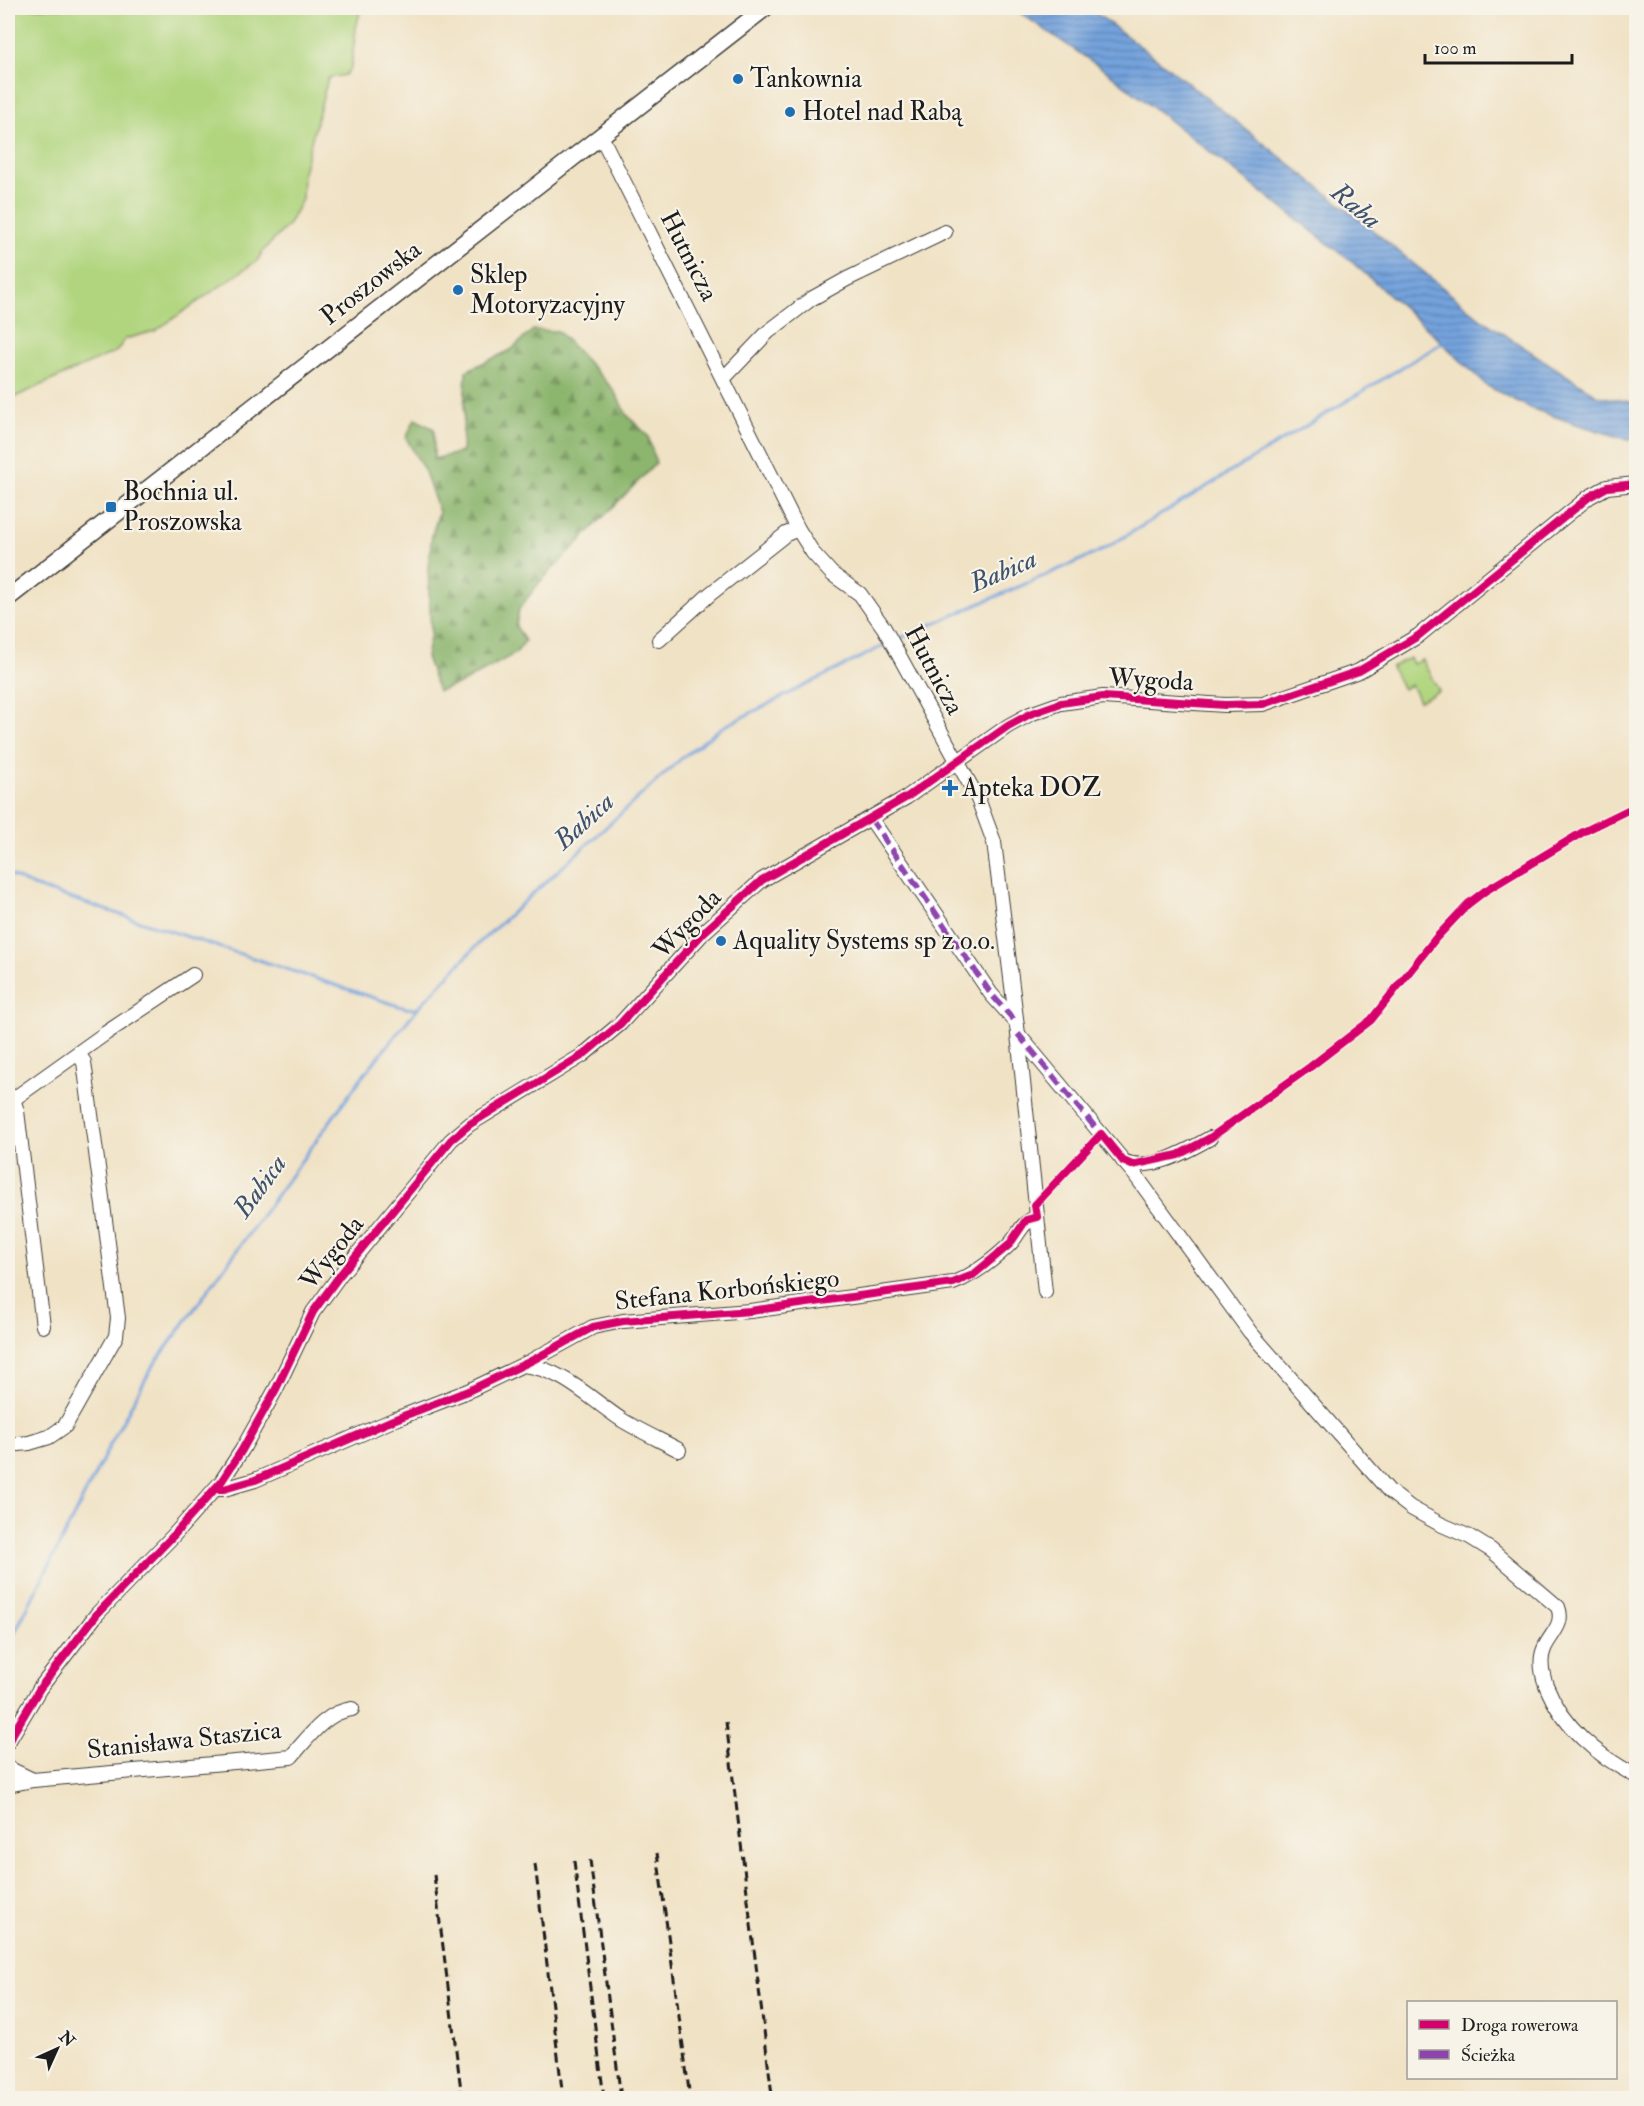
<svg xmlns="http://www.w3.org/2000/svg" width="1644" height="2106" viewBox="0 0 1644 2106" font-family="'IM FELL Double Pica',serif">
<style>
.green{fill:#b1d57f;stroke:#66784e;stroke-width:1.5}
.forest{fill:url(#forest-firs);stroke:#546945;stroke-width:1.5}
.water{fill:url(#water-rules);stroke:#48607c;stroke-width:1.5}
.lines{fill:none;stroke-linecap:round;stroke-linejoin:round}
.stream{stroke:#74a3dd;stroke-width:3}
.minor-casing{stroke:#3c3a35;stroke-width:16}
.major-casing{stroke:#3c3a35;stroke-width:19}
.minor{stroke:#fff;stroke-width:14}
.major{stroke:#fff;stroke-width:16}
.rail{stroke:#1c1c1c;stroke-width:3;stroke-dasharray:9 4.5;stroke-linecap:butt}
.quiet{stroke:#8e44ad;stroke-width:6;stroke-dasharray:12 6;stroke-linecap:butt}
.cycleway-casing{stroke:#f7f3e8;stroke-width:11}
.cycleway{stroke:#d6006c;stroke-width:8}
.poi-dot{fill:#1f6fb2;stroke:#f7f3e8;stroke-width:2}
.labels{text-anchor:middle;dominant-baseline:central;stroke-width:4.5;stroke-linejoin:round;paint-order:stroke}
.poi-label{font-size:26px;fill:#1c1c1c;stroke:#f7f3e8;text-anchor:start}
.street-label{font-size:26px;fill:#1c1c1c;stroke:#f7f3e8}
.water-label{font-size:27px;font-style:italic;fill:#3f5269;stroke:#f7f3e8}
</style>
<defs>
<pattern id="forest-firs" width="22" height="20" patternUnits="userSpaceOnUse" patternTransform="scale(1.5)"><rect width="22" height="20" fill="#8cb66e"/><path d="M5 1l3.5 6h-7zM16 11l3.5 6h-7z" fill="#72935a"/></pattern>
<pattern id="water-rules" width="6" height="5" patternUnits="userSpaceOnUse" patternTransform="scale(1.5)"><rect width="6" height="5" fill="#74a3dd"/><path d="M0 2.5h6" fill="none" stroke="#5e84b2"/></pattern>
</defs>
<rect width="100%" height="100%" fill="#f7f3e8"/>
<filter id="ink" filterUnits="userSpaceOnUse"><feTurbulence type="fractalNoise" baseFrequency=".0167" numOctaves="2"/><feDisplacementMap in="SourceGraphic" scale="12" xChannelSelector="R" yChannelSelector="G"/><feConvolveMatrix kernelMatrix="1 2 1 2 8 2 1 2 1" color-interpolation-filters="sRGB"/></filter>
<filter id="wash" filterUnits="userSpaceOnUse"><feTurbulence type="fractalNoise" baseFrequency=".008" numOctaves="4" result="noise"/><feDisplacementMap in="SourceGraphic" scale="24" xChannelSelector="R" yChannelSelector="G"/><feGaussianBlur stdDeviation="1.35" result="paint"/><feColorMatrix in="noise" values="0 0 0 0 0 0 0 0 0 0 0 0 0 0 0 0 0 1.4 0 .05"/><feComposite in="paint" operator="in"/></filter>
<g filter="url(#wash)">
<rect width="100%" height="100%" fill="#f0e2c5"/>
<g class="green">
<path d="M8,8H361L356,28L351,68L345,75L328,78L303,172L302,199L289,224L262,252L258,260L155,331L125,339L117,351L8,400Z"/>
<path d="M1410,658L1413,664L1422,660L1439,691L1419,701L1411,685L1403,689L1391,667Z"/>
</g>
<path class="forest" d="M533,330L558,331L613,389L627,415L648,436L656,463L539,583L519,609L516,626L525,641L516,653L462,683L438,691L426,657L431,633L428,568L432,535L439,512L425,472L406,438L415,419L434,429V459L462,452L466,371L511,350Z"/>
<path class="water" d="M1013,8H1089L1160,61L1364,223L1481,319L1598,396L1636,403V439H1626L1579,425L1530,408L1487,386L1432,333L1353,263L1110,74Z"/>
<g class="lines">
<g class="stream">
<path d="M896,640L1101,551L1445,341"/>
<path d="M8,874L33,886L405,1008L416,1009"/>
<path d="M8,1646L113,1439L151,1369L362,1077L417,1009L481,941L683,757L721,728L887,644"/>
</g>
</g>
</g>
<g filter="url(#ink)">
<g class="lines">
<defs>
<g id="minor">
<path d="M601,136L798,529L813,553L832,574L860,594L884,628L978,799L994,842L1018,1034L1045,1292"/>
<path d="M724,378L768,332L811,299L847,279L945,232"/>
<path d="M659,640L710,594L786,534L798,529"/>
<path d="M871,819L991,994L1016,1022"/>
<path d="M1018,1034L1136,1176L1250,1332L1389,1491L1411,1508L1440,1524L1470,1537L1491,1550L1558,1607C1565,1625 1550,1634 1544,1649C1539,1661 1542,1674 1546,1685C1563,1728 1597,1755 1636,1776"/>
<path d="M13,1099L17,1111L43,1326"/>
<path d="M8,1103L106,1033L193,975"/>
<path d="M1123,1161C1149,1173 1187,1151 1210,1138"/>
<path d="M523,1365C563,1369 590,1399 622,1420C640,1431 660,1440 679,1450"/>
<path d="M8,1445L29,1443L49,1437L65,1426L116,1336L118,1318L84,1062L78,1054"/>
<path d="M215,1489H224L255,1480L393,1420L468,1391L531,1361L593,1327L623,1321L750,1311L953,1283C974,1275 991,1262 1008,1246C1020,1235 1019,1223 1037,1217"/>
<path d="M8,1742L40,1688L97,1614L174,1535L221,1482L242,1450L276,1389L313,1312L340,1275L451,1140L470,1124L583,1055L620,1024L704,932L762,880L907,797L1008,726L1030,714L1061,703L1103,697L1225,705L1263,704L1359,671L1418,636L1589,497L1607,487L1636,484"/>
<path d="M8,1768L33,1780L291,1757C308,1738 325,1712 352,1709"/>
<path d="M8,1785L33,1780"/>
</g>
<path id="major" d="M8,598L765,8"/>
</defs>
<use href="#minor" class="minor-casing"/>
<use href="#major" class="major-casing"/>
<use href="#minor" class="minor"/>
<use href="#major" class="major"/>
<g class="rail">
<path d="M726,1722L772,2095"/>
<path d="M657,1853L690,2098"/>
<path d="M590,1860L621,2098"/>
<path d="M574,1861L604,2098"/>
<path d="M535,1864L563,2098"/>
<path d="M434,1875L462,2098"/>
</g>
<g class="quiet">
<path d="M871,819L991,994L1016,1022"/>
<path d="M1018,1034L1104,1138"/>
</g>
<defs>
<g id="cycleway">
<path d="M215,1489H224L255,1480L393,1420L468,1391L531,1361L593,1327L623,1321L750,1311L953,1283L973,1275L1009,1245L1026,1220L1037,1217L1035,1205L1101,1134L1123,1161L1132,1165L1178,1155L1210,1138L1310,1067L1371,1020L1436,938L1468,904L1485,891L1583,832L1636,806"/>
<path d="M8,1742L40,1688L97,1614L174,1535L221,1482L242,1450L276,1389L313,1312L340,1275L451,1140L470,1124L583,1055L620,1024L704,932L762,880L907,797L1008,726L1030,714L1061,703L1103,697L1225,705L1263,704L1359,671L1418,636L1589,497L1607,487L1636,484"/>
</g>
</defs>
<use href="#cycleway" class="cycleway-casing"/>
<use href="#cycleway" class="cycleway"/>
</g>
</g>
<g class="poi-dot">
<circle cx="738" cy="79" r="6"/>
<circle cx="790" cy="112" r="6"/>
<circle cx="458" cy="290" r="6"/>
<rect x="105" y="501" width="12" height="12" rx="3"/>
<path d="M947 779h6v6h6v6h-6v6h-6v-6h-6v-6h6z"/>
<circle cx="721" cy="941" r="6"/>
</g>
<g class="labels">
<g class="poi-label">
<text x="750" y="79">Tankownia</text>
<text x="802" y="112">Hotel nad Rabą</text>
<text x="470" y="275">Sklep<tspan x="470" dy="30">Motoryzacyjny</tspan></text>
<text x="123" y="492">Bochnia ul.<tspan x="123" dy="30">Proszowska</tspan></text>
<text x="962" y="788">Apteka DOZ</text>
<text x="733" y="941">Aquality Systems sp z o.o.</text>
</g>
<g class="street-label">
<text transform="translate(689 256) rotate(63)">Hutnicza</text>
<text transform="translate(371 283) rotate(-38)">Proszowska</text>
<text transform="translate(934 670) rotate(62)">Hutnicza</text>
<text transform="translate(1151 680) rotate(3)">Wygoda</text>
<text transform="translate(687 924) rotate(-46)">Wygoda</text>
<text transform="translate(332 1253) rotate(-52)">Wygoda</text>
<text transform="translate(727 1290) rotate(-6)">Stefana Korbońskiego</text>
<text transform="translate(184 1740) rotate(-6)">Stanisława Staszica</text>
</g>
<g class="water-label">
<text transform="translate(1356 206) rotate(40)">Raba</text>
<text transform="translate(1003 571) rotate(-23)">Babica</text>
<text transform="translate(584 821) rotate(-42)">Babica</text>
<text transform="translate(260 1186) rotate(-54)">Babica</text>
</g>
</g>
<rect width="1644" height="2106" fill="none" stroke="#f7f3e8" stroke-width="30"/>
<rect x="1407" y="2001" width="210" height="78" fill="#f7f3e8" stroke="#9f9d96" stroke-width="1.5"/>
<rect x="1419" y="2020" width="30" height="9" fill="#d6006c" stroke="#9f9d96" stroke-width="1.5"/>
<text x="1461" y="2031" font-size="18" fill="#1c1c1c">Droga rowerowa</text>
<rect x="1419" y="2050" width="30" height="9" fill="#8e44ad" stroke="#9f9d96" stroke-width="1.5"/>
<text x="1461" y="2061" font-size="18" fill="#1c1c1c">Ścieżka</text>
<g transform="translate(57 2049) rotate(45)" stroke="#f7f3e8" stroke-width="4.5" paint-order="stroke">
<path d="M0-4.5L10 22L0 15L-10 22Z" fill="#1c1c1c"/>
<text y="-9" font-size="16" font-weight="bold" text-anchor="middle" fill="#1c1c1c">N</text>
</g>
<path d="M1425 54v9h147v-9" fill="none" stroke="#1c1c1c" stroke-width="3"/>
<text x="1434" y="54" font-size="18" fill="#1c1c1c" stroke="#f7f3e8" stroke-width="4.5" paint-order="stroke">100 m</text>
</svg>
